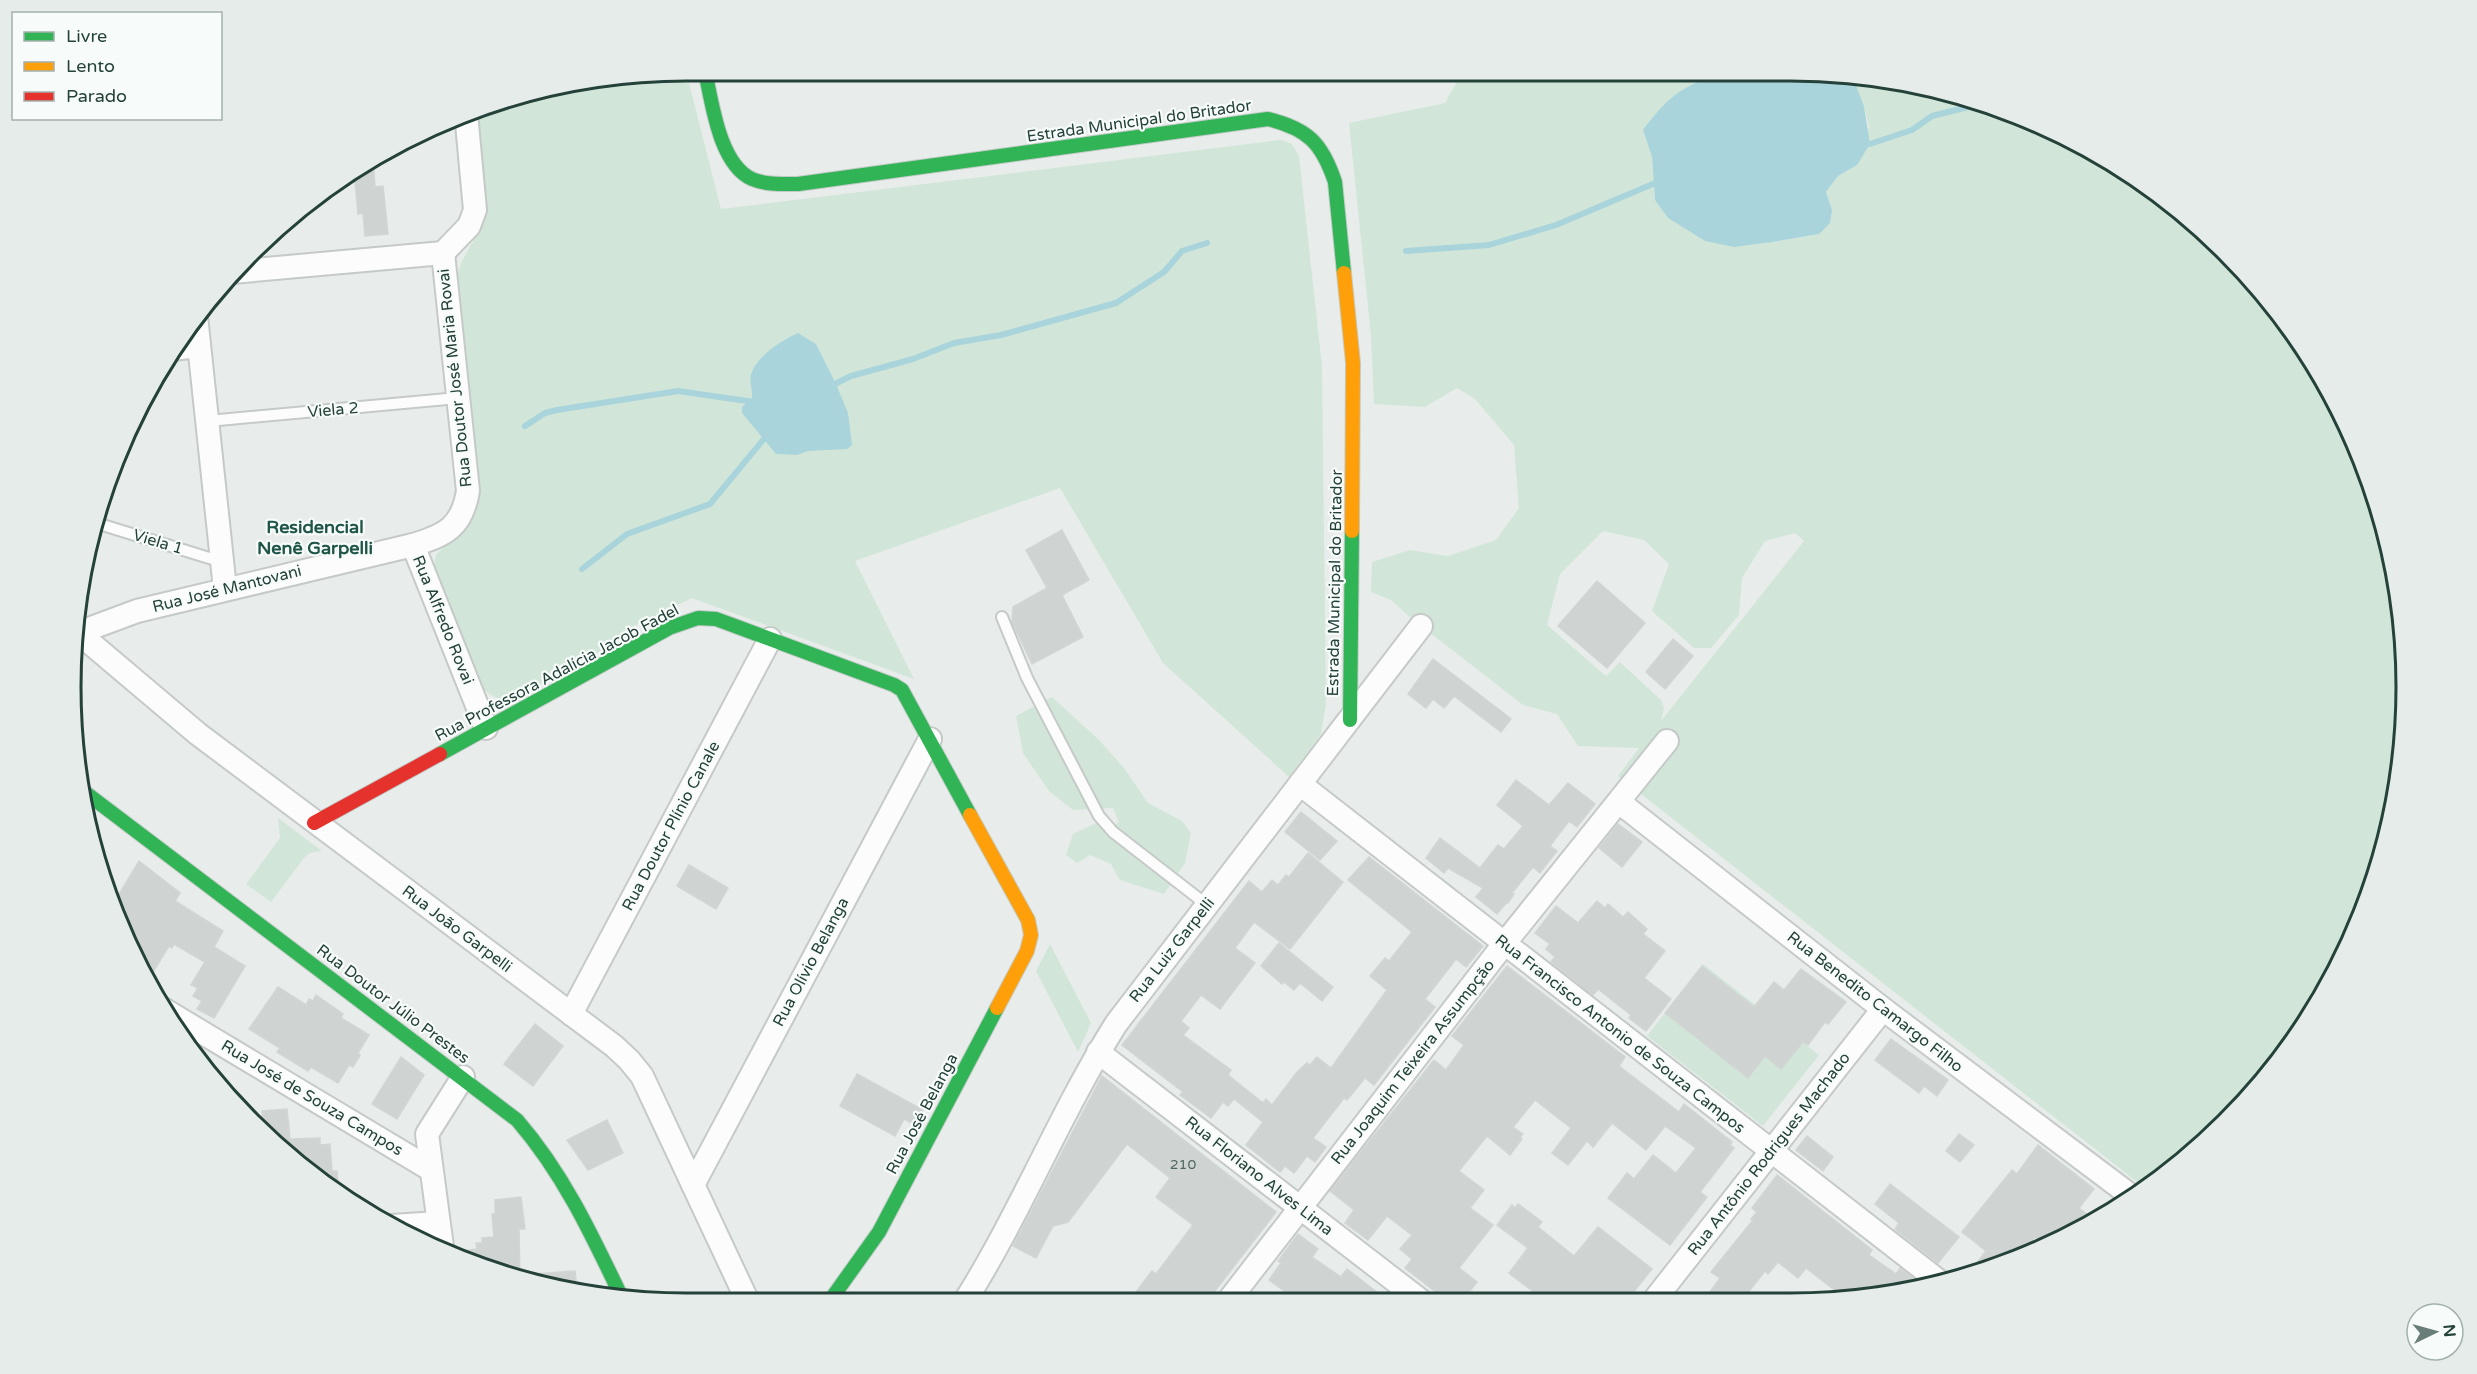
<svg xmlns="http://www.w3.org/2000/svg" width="2477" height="1374" viewBox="0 0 2477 1374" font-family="'Varela Round',sans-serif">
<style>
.green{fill:#d1e6d8;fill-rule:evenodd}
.water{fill:#a9d4db}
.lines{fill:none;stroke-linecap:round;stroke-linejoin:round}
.stream{stroke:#a9d4db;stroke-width:6}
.building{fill:#cfd4d2;stroke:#d1d6d4;stroke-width:1.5}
.lane-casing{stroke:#c5cac8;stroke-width:14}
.street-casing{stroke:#c5cac8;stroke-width:26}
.fast-casing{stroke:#c3cbc8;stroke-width:16}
.slow-casing{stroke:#c3cbc8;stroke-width:16}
.jam-casing{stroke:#c3cbc8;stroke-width:16}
.lane{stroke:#fcfcfc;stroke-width:10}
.street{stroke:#fcfcfc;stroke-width:22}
.fast{stroke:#30b455;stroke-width:14}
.slow{stroke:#ff9f0a;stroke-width:14}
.jam{stroke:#e5322d;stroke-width:14}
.labels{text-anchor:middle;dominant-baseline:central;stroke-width:4.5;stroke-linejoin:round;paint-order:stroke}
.number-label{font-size:14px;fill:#506761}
.street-label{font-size:16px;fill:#24423a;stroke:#f7fbf9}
.neighbourhood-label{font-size:18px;font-weight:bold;fill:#1f5548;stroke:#f7fbf9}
.rim{fill:none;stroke:#24423a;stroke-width:3}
</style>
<rect width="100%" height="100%" fill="#e8edeb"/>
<g class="green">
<path d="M686,71L721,209L1281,140L1292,144L1299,156L1322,366L1326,704L1321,734L1289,777L1163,663L1060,488L855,561L914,679L692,598L634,626L636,632L511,700C498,700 488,695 480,685L434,566L436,555L461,529L479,487L457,277C461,253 483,234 487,209L477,108L489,103L567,82Z"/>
<path d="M1463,71L1737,72L1703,78L1643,130L1652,157L1655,199L1668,218L1705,241L1772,242L1819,234L1832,210L1826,192L1838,176L1857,165L1869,127L1864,106L1852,75L1950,92L2098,153L2196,223L2279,311L2343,414L2385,527L2405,646L2401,767L2374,885L2324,995L2253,1094L2145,1188L1618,776L1639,748L1578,746L1557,714L1523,705L1411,618L1391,600L1371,592L1372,562L1410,550L1448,556L1496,540L1519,508L1514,445L1475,399L1457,388L1425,407L1374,404L1371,336L1349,123L1445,103ZM1603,531L1644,540L1669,564L1652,611L1694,648H1711L1739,615L1742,578L1765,541L1795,533L1804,541L1661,721L1664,709L1662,701L1620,662L1606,676L1547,625L1560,574Z"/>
<path d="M1052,697L1098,739L1124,768L1148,803L1182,821L1191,833L1185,863L1164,894L1120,880L1111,864L1090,855L1077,863L1066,855L1073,834L1098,822L1110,828L1119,822L1113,808L1073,810L1049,791L1023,753L1016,716Z"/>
<path d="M278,818L322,851L310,853L304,858L271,902L246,884L280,838Z"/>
<path d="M1050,944L1091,1023L1078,1052L1036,971Z"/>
<path d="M1703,964L1819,1055L1763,1126L1647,1036Z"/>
</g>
<g class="water">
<path d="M1737,72H1830L1852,75L1864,106L1870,144L1857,165L1838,176L1826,192L1832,210L1830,223L1819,234L1772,242L1734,247L1705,241L1668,218L1655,200L1652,157L1643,130C1673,90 1689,81 1737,72Z"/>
<path d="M798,333L816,344L835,382L848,413L852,445L847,449L808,451L797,455L776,454L742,413V407L752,398C753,390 749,382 751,374C757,356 782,340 798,333Z"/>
</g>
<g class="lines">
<g class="stream">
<path d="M1863,144H1870L1912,130L1932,116L1980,104"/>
<path d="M1406,251L1489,245L1556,225L1660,181"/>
<path d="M831,386L851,376L913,359L954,343L1001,335L1116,303L1164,272L1182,251L1207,243"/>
<path d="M525,426L545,413L557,410L678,391L754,402"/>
<path d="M582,569L627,534L710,504L768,434"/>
</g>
</g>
<g class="building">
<path d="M373,157L375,187L383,186L388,234L365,236L363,213L358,214L354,170Z"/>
<path d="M1062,530L1089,580L1062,595L1083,637L1032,664L1012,622L1013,607L1047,588L1026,550Z"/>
<path d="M1597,581L1645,623L1607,668L1558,626Z"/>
<path d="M1673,639L1693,656L1665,689L1646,672Z"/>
<path d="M1433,659L1511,719L1501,732L1454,696L1444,708L1433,699L1426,708L1408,694Z"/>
<path d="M1516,780L1549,805L1568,783L1595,804L1577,827L1569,821L1550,846L1557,851L1540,873L1533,867L1512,893L1514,894L1508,903L1507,902L1497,914L1476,897L1483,888L1448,868L1444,873L1426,858L1440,838L1480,868L1498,845L1504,849L1523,826L1497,805Z"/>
<path d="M1301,812L1337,841L1320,860L1285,832Z"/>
<path d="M1618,824L1642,842L1622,867L1599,848Z"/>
<path d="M1308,853L1343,882L1290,949L1254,922L1235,948L1255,963L1220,1009L1201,995L1181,1021L1189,1028L1183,1035L1231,1070L1228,1075L1263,1103L1266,1099L1272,1105L1297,1072L1307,1063L1310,1065L1317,1057L1331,1068L1387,990L1370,976L1385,958L1389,961L1412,932L1348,880L1369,857L1483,946L1466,967L1456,959L1425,999L1435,1007L1374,1085L1365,1078L1347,1100L1344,1098L1313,1138L1326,1147L1315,1162L1307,1156L1294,1173L1285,1166L1280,1172L1246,1145L1263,1122L1234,1099L1228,1106L1223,1102L1211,1118L1180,1095L1183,1092L1122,1045L1249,881L1262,892L1272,880L1278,885L1286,875L1289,877Z"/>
<path d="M139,861L180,893L175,901L223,931L214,947L245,966L214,1018L197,1009L202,1001L193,996L198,988L191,985L205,962L174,944L172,948L169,946L153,972L139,964L118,923L112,906Z"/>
<path d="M689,865L728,888L716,909L677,886Z"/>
<path d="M1597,901L1605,908L1608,904L1623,917L1628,912L1647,929L1643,934L1665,951L1644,978L1671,999L1646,1031L1629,1018L1631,1015L1598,989L1593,995L1551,962L1555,957L1546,949L1550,944L1535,933L1556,906L1578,923Z"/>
<path d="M1279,943L1333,987L1322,1001L1300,983L1294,990L1284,982L1282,984L1261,966Z"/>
<path d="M1507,966L1625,1057L1619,1066L1679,1112L1684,1104L1732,1142L1730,1145L1734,1148L1700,1192L1707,1197L1670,1245L1608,1198L1627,1173L1634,1179L1653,1155L1676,1173L1696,1148L1665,1126L1646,1150L1612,1123L1593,1147L1587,1141L1568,1165L1552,1153L1571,1128L1535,1100L1513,1127L1523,1134L1520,1137L1522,1139L1510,1155L1487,1136L1459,1171L1484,1190L1470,1208L1493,1225L1459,1268L1477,1282L1463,1300H1446L1405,1268L1412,1259L1400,1249L1412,1235L1387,1216L1368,1240L1345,1223L1354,1210L1330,1191L1434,1060L1446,1070L1464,1045L1452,1036Z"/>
<path d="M1702,966L1754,1007L1774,982L1784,990L1801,969L1846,1002L1828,1024L1825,1022L1808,1045L1803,1042L1781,1069L1765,1056L1748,1078L1665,1013Z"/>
<path d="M278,987L306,1005L309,999L313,1001L316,995L343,1014L341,1018L369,1035L358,1053L360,1055L353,1067L349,1065L338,1083L311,1067L308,1071L277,1052L280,1048L249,1029Z"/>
<path d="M535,1024L563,1046L533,1086L504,1064Z"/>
<path d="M1891,1039L1948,1080L1937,1096L1924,1086L1919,1093L1875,1060Z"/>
<path d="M401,1057L424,1075L397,1119L372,1104Z"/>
<path d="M857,1074L923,1110L915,1125L904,1119L895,1136L840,1106Z"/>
<path d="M1102,1076L1276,1212L1208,1300L1129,1301L1152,1271L1156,1274L1193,1225L1156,1197L1170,1178L1127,1144L1068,1222L1053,1226L1036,1258L1013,1246Z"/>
<path d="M287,1109L290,1139L320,1138V1145L330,1144L332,1171H337L339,1194L311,1176L264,1131L262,1111Z"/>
<path d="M607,1120L623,1153L588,1170L567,1140Z"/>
<path d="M1959,1134L1974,1145L1960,1162L1946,1151Z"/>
<path d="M1807,1136L1833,1157L1823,1171L1796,1150Z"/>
<path d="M2038,1145L2094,1189L2079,1208L2093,1219L2043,1244L2035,1237L2021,1255L1985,1271L1976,1264L1986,1251L1962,1232L2012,1170L2017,1174Z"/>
<path d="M1777,1175L1872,1250L1869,1255L1896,1274L1900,1268L1921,1285L1870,1298H1845L1806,1268L1798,1278L1778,1262L1768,1274L1765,1271L1743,1299H1705L1720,1278L1711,1272L1753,1220L1751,1219L1757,1212L1752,1208Z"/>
<path d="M1890,1184L1959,1237L1938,1263L1895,1229L1899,1223L1875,1204Z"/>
<path d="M521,1197L525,1229H519L520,1279L454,1252L477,1249L476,1243H482V1238L494,1237L492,1214H495V1200Z"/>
<path d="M1518,1204L1542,1222L1538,1227L1574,1256L1598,1227L1652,1269L1628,1299H1543L1509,1273L1528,1248L1497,1225L1512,1205L1515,1208Z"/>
<path d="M1298,1234L1318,1249L1312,1257L1341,1277L1347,1269L1387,1300H1297L1269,1280L1281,1263L1278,1261Z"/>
<path d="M575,1271L577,1291L520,1280V1275Z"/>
</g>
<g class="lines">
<defs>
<g id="lane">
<path d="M208,421L458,398"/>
<path d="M93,522L222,562"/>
<path d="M1002,617L1027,678L1099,816L1113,832L1207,905"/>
</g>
<g id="street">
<path d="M232,272L443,253L469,226L475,210L466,113"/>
<path d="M196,316L225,589"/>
<path d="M172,349L199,346"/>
<path d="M413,545L486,728"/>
<path d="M75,630L198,734L614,1046L629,1060L642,1076L748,1302"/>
<path d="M78,633L137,611L413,545C446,535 462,527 468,491L443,253"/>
<path d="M1300,784L1940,1282"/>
<path d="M1619,802L1883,1009L2134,1198"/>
<path d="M163,1009L430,1169"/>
<path d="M571,1014L770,639"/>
<path d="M1098,1052L1420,1300"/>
<path d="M693,1185L930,739"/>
<path d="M392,1226L438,1223"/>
<path d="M442,1247L427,1134L463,1077"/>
<path d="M1655,1299L1883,1009"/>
<path d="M1229,1300L1504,944L1667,741"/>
<path d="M965,1301C1021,1212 1060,1113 1116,1024L1421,626"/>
</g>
<g id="fast">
<path d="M705,71C712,102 719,164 752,179C766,185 783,184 798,184L1268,119C1308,129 1322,143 1335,182L1344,273"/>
<path d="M1350,720L1352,531"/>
<path d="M440,754L669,628L698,618L716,619L894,685L902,690L970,815"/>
<path d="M82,790L517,1120C563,1173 592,1235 622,1298"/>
<path d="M829,1302L879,1232L997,1008"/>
</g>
<g id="slow">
<path d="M1344,273L1353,363L1352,531"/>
<path d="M970,815L1028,920L1031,935L1027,951L997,1008"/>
</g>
<path id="jam" d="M314,823L440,754"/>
</defs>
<use href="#lane" class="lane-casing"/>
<use href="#street" class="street-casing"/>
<use href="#fast" class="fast-casing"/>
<use href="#slow" class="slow-casing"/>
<use href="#jam" class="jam-casing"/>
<use href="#lane" class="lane"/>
<use href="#street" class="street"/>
<use href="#fast" class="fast"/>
<use href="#slow" class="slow"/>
<use href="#jam" class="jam"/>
</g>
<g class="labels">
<g class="number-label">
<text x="1183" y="1164">210</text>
</g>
<g class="street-label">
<text transform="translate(1139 121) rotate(-8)">Estrada Municipal do Britador</text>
<text transform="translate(455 378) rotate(-96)">Rua Doutor José Maria Rovai</text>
<text transform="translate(333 410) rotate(-5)">Viela 2</text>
<text transform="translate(158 542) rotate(17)">Viela 1</text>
<text transform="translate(1335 583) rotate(-89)">Estrada Municipal do Britador</text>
<text transform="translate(227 589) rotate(-14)">Rua José Mantovani</text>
<text transform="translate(443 620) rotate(68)">Rua Alfredo Rovai</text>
<text transform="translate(557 673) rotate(-28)">Rua Professora Adalícia Jacob Fadel</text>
<text transform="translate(671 826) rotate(-62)">Rua Doutor Plínio Canale</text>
<text transform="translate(457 929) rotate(37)">Rua João Garpelli</text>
<text transform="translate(1172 950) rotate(-52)">Rua Luiz Garpelli</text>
<text transform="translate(811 962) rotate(-62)">Rua Olívio Belanga</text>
<text transform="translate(1875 1002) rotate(38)">Rua Benedito Camargo Filho</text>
<text transform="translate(393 1004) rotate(37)">Rua Doutor Júlio Prestes</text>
<text transform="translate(1620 1034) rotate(38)">Rua Francisco Antonio de Souza Campos</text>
<text transform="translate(1413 1062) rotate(-52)">Rua Joaquim Teixeira Assumpção</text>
<text transform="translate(312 1098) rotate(31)">Rua José de Souza Campos</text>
<text transform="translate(922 1114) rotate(-62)">Rua José Belanga</text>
<text transform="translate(1769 1154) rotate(-52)">Rua Antônio Rodrigues Machado</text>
<text transform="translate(1259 1176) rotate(38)">Rua Floriano Alves Lima</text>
</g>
<g class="neighbourhood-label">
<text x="315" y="527">Residencial<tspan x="315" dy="21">Nenê Garpelli</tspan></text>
</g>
</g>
<path d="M0 0H2477V1374H0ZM687 81H1790A606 606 0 0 1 2396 687V687A606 606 0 0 1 1790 1293H687A606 606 0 0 1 81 687V687A606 606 0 0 1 687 81Z" fill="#e6ecea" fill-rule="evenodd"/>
<path class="rim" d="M687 81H1790A606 606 0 0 1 2396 687V687A606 606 0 0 1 1790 1293H687A606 606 0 0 1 81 687V687A606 606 0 0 1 687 81Z"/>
<rect x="12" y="12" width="210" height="108" fill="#f7fbf9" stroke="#a3b1ad" stroke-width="1.5"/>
<rect x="24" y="32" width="30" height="9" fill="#30b455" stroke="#a3b1ad" stroke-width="1.5"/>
<text x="66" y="42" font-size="18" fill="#24423a">Livre</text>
<rect x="24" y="62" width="30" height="9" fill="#ff9f0a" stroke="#a3b1ad" stroke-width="1.5"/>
<text x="66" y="72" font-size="18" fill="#24423a">Lento</text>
<rect x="24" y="92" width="30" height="9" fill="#e5322d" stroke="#a3b1ad" stroke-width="1.5"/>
<text x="66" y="102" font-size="18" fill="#24423a">Parado</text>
<g transform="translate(2435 1332) rotate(85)"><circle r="28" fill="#f7fbf9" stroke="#a3b1ad" stroke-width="1.5"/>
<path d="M0-4.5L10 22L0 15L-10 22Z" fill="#697e78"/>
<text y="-9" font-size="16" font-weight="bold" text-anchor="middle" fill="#24423a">N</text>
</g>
</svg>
